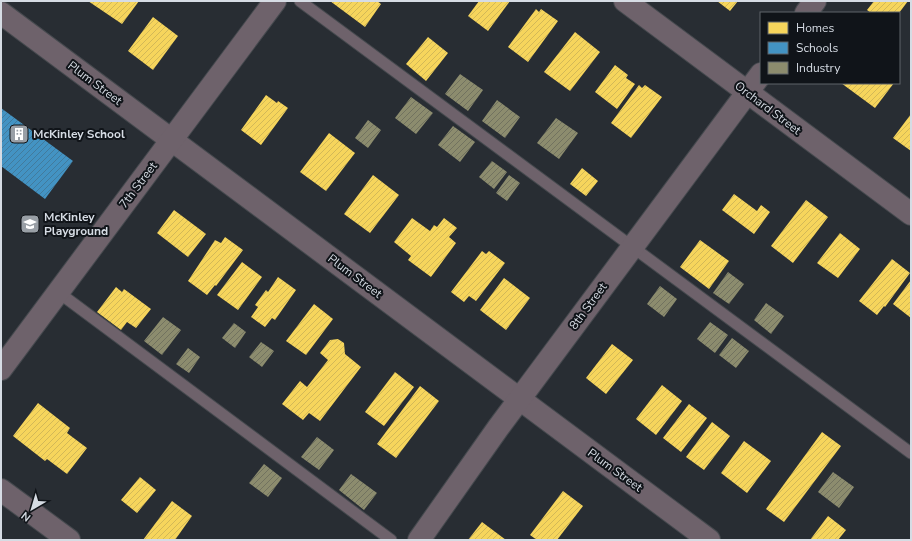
<svg xmlns="http://www.w3.org/2000/svg" width="912" height="541" viewBox="0 0 912 541" font-family="'Nunito Sans',sans-serif">
<style>
.homes{fill:url(#homes-hatch)}
.schools{fill:url(#schools-hatch)}
.industry{fill:url(#industry-hatch)}
.lines{fill:none;stroke-linecap:round;stroke-linejoin:round}
.lane-casing{stroke:#45494e;stroke-width:13}
.street-casing{stroke:#45494e;stroke-width:24}
.lane{stroke:#6e626b;stroke-width:11}
.street{stroke:#6e626b;stroke-width:22}
.labels{text-anchor:middle;dominant-baseline:central;stroke-width:4;stroke-linejoin:round;paint-order:stroke}
.street-label{font-size:12px;fill:#d6dce4;stroke:#101419}
.poi-label{font-size:12px;font-weight:bold;fill:#d6dce4;stroke:#101419;text-anchor:start}
</style>
<defs>
<pattern id="homes-hatch" width="6" height="6" patternUnits="userSpaceOnUse"><rect width="6" height="6" fill="#f6d55c"/><path d="M-1 1l2-2M0 6l6-6M5 7l2-2" fill="none" stroke="#d2b857"/></pattern>
<pattern id="schools-hatch" width="6" height="6" patternUnits="userSpaceOnUse"><rect width="6" height="6" fill="#4393c3"/><path d="M-1 1l2-2M0 6l6-6M5 7l2-2" fill="none" stroke="#427b9d"/></pattern>
<pattern id="industry-hatch" width="6" height="6" patternUnits="userSpaceOnUse"><rect width="6" height="6" fill="#8c8c6e"/><path d="M-1 1l2-2M0 6l6-6M5 7l2-2" fill="none" stroke="#71725f"/></pattern>
</defs>
<rect width="100%" height="100%" fill="#282d33"/>
<g class="homes">
<path d="M88,1H139L122,24Z"/>
<path d="M330,1H377L381,4L365,27Z"/>
<path d="M479,1H510L488,31L468,16Z"/>
<path d="M717,1H738L730,11Z"/>
<path d="M874,1H908L899,13H871L867,10Z"/>
<path d="M536,9L539,12L541,9L558,21L528,62L508,47Z"/>
<path d="M153,17L178,36L153,70L128,51Z"/>
<path d="M575,32L600,52L570,91L544,72Z"/>
<path d="M428,37L448,53L426,81L406,64Z"/>
<path d="M615,65L628,75L626,78L635,84L617,109L595,92Z"/>
<path d="M841,83H894L875,108Z"/>
<path d="M639,85L642,88L645,85L662,97L631,138L611,123Z"/>
<path d="M266,95L277,103L278,101L288,108L261,145L241,130Z"/>
<path d="M911,114V151L893,138Z"/>
<path d="M329,133L355,153L326,191L300,172Z"/>
<path d="M582,168L598,181L586,196L570,184Z"/>
<path d="M373,175L399,195L370,233L344,214Z"/>
<path d="M734,194L757,211L761,205L770,212L754,234L722,210Z"/>
<path d="M806,200L828,217L793,263L771,246Z"/>
<path d="M174,210L206,234L188,257L157,233Z"/>
<path d="M412,218L430,231L434,225L437,227L444,218L457,228L449,237L456,243L431,277L408,260L411,256L394,242Z"/>
<path d="M840,233L860,249L838,278L817,263Z"/>
<path d="M225,237L243,250L216,286L215,285L207,295L188,281L215,240L221,243Z"/>
<path d="M700,240L729,261L709,289L680,267Z"/>
<path d="M482,251L486,254L489,251L505,263L476,301L469,296L464,302L451,292Z"/>
<path d="M892,259L910,273L885,307L884,306L877,315L859,301Z"/>
<path d="M242,262L262,277L238,310L217,295Z"/>
<path d="M278,277L296,290L275,320L272,318L265,327L251,317L258,307L255,305L266,290L268,292Z"/>
<path d="M504,278L530,298L506,330L480,310Z"/>
<path d="M911,280V318L893,304Z"/>
<path d="M116,287L122,292L124,289L151,309L136,328L127,322L121,330L97,312Z"/>
<path d="M314,304L333,319L306,355L286,341Z"/>
<path d="M338,339L344,343L345,354L361,367L320,421L309,413L303,420L282,404L300,381L307,387L328,360L320,353L330,340Z"/>
<path d="M612,344L633,360L606,394L586,378Z"/>
<path d="M395,372L414,387L384,426L365,412Z"/>
<path d="M662,385L682,401L656,435L636,419Z"/>
<path d="M420,386L439,401L396,458L377,444Z"/>
<path d="M38,403L70,428L67,433L87,448L67,474L47,459L45,461L13,436Z"/>
<path d="M689,404L707,418L681,452L663,438Z"/>
<path d="M712,422L730,436L704,470L686,457Z"/>
<path d="M822,432L841,446L784,522L766,509Z"/>
<path d="M744,441L771,461L747,493L721,473Z"/>
<path d="M140,477L156,490L137,513L121,500Z"/>
<path d="M563,491L583,506L557,540H537L530,535Z"/>
<path d="M172,501L192,516L175,540H143Z"/>
<path d="M828,516L846,530L838,540H810Z"/>
<path d="M482,522L506,540H468Z"/>
</g>
<path class="schools" d="M1,108L73,161L45,199L1,166Z"/>
<g class="industry">
<path d="M460,74L483,90L468,111L445,94Z"/>
<path d="M411,97L433,113L416,134L395,118Z"/>
<path d="M497,100L520,117L505,138L482,121Z"/>
<path d="M556,118L578,133L559,159L537,143Z"/>
<path d="M368,120L381,130L368,148L355,138Z"/>
<path d="M453,126L475,142L460,162L438,145Z"/>
<path d="M492,161L507,172L494,189L479,177Z"/>
<path d="M509,175L520,183L507,201L496,193Z"/>
<path d="M728,272L744,284L729,304L713,293Z"/>
<path d="M660,286L677,299L664,317L647,304Z"/>
<path d="M766,303L784,316L771,334L754,320Z"/>
<path d="M163,317L181,330L162,355L144,341Z"/>
<path d="M710,322L728,335L715,353L697,339Z"/>
<path d="M234,323L246,332L235,348L222,338Z"/>
<path d="M732,338L749,351L736,368L719,355Z"/>
<path d="M261,342L274,351L262,367L249,357Z"/>
<path d="M188,348L200,357L189,373L176,364Z"/>
<path d="M317,437L334,450L319,470L301,457Z"/>
<path d="M264,464L282,478L268,497L249,483Z"/>
<path d="M833,472L854,487L839,508L818,492Z"/>
<path d="M351,474L377,493L364,510L339,490Z"/>
</g>
<g class="lines">
<defs>
<g id="lane">
<path d="M300,1L911,453"/>
<path d="M58,292L391,540"/>
</g>
<g id="street">
<path d="M625,1L911,214"/>
<path d="M1,13L709,540"/>
<path d="M806,13L815,1"/>
<path d="M1,369L275,1"/>
<path d="M1,490L69,540"/>
<path d="M419,540L498,428L761,74"/>
</g>
</defs>
<use href="#lane" class="lane-casing"/>
<use href="#street" class="street-casing"/>
<use href="#lane" class="lane"/>
<use href="#street" class="street"/>
</g>
<defs>
<symbol id="building-square" viewBox="-11 -11 22 22"><rect x="-9" y="-9" width="18" height="18" rx="4" fill="#999fa6" stroke="#101419"/><path d="M-4-6H4V6H1V3H-1V6H-4ZM-2.5-4.3h1.7v1.8h-1.7ZM.8-4.3h1.7v1.8H.8ZM-2.5-1h1.7V.8h-1.7ZM.8-1h1.7V.8H.8Z" fill="#fff"/></symbol>
<symbol id="school-square" viewBox="-11 -11 22 22"><rect x="-9" y="-9" width="18" height="18" rx="4" fill="#999fa6" stroke="#101419"/><path d="M0-5L7-2L0 1L-7-2ZM-4 1L0 2.5L4 1V4Q0 6-4 4Z" fill="#fff"/></symbol>
</defs>
<g fill-rule="evenodd">
<use href="#building-square" x="8" y="123" width="22" height="22"/>
<use href="#school-square" x="19" y="213" width="22" height="22"/>
</g>
<g class="labels">
<g class="street-label">
<text transform="translate(95 83) rotate(37)">Plum Street</text>
<text transform="translate(768 108) rotate(37)">Orchard Street</text>
<text transform="translate(138 185) rotate(-53)">7th Street</text>
<text transform="translate(355 276) rotate(37)">Plum Street</text>
<text transform="translate(588 306) rotate(-54)">8th Street</text>
<text transform="translate(615 470) rotate(36)">Plum Street</text>
</g>
<g class="poi-label">
<text x="33" y="134">McKinley School</text>
<text x="44" y="217">McKinley<tspan x="44" dy="14">Playground</tspan></text>
</g>
</g>
<rect width="912" height="541" fill="none" stroke="#d6dce4" stroke-width="4"/>
<rect x="760" y="12" width="140" height="72" fill="#101419" stroke="#5f646a"/>
<rect x="768" y="22" width="20" height="12" fill="#f6d55c" stroke="#5f646a"/>
<text x="796" y="32" font-size="12" fill="#d6dce4">Homes</text>
<rect x="768" y="42" width="20" height="12" fill="#4393c3" stroke="#5f646a"/>
<text x="796" y="52" font-size="12" fill="#d6dce4">Schools</text>
<rect x="768" y="62" width="20" height="12" fill="#8c8c6e" stroke="#5f646a"/>
<text x="796" y="72" font-size="12" fill="#d6dce4">Industry</text>
<g transform="translate(32 509) rotate(218)" stroke="#101419" stroke-width="3" paint-order="stroke">
<path d="M0-3L7 15L0 10L-7 15Z" fill="#d6dce4"/>
<text y="-6" font-size="11" font-weight="bold" text-anchor="middle" fill="#d6dce4">N</text>
</g>
</svg>
